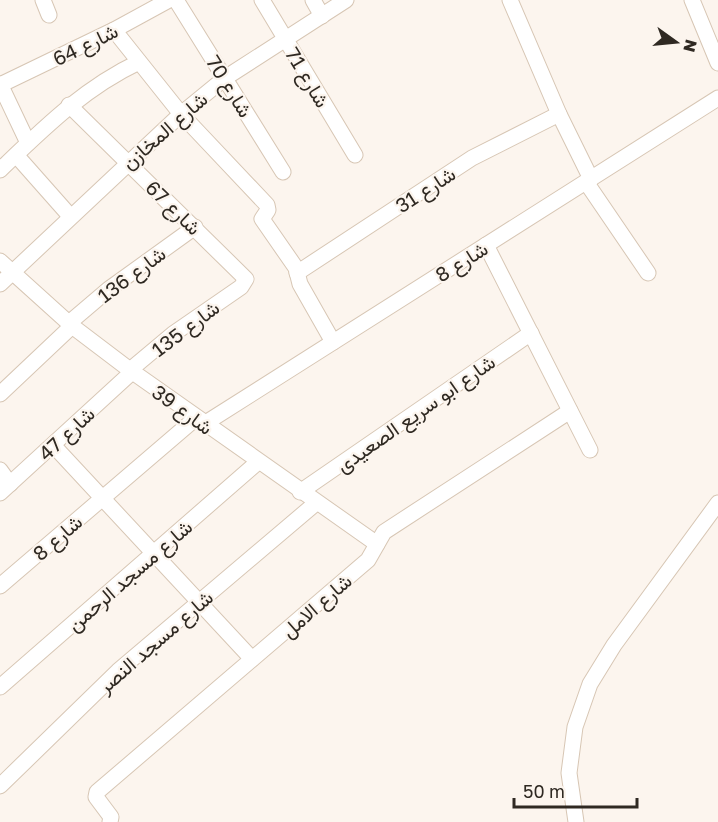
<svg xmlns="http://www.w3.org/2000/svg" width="718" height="822" viewBox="0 0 718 822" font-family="'Golos Text',Vazirmatn,sans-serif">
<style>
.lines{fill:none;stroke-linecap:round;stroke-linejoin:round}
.minor-casing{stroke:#d7c6b4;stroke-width:17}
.minor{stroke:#fff;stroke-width:15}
.labels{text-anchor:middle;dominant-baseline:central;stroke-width:4.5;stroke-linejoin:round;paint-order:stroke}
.street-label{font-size:20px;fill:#2f2922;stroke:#fcf5ee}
</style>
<rect width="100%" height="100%" fill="#fcf5ee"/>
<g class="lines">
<defs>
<g id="minor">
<path d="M43,0L49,15"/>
<path d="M176,0L283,172"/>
<path d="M262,0L355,155"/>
<path d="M313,0L322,16"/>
<path d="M510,0L559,114L591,179"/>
<path d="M692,0L718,63"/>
<path d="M114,30L181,114L267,205L268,210L262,219L296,268L300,284L333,342"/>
<path d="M0,84L28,143"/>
<path d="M0,85L114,30L169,0"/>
<path d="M69,105L246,279L241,287L173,334L130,370"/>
<path d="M16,155L70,216"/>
<path d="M0,170C44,128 84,88 139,62"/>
<path d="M586,182L648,273"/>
<path d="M486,245L590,450"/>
<path d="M0,261L72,326L130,370L377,544"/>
<path d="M297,273L472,158L559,114"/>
<path d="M0,284L181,114L225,78L346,0"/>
<path d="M69,323L109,289L195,227"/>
<path d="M0,394L72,326"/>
<path d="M204,424L718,98"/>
<path d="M53,445L252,659"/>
<path d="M0,470L10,484"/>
<path d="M300,492L531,333"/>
<path d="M0,493L132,372"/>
<path d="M0,586L196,418"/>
<path d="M0,687L258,462"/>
<path d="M0,786L118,671L316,503"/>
<path d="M110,822L111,817L96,797L97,792L368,560L384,532L570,411"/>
<path d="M576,822L569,773L575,727L590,684L614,645L718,503"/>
</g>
</defs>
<use href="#minor" class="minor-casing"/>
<use href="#minor" class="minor"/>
</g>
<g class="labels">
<g class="street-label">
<text transform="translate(85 44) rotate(-26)">شارع 64</text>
<text transform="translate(308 77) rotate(59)">شارع 71</text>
<text transform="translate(230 86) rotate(58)">شارع 70</text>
<text transform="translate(164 130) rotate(-41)">شارع المخازن</text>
<text transform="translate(425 189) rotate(-33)">شارع 31</text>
<text transform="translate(174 207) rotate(44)">شارع 67</text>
<text transform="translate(461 261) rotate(-32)">شارع 8</text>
<text transform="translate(131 274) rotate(-37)">شارع 136</text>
<text transform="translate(185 328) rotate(-37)">شارع 135</text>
<text transform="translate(183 409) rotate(36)">شارع 39</text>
<text transform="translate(415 413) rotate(-35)">شارع ابو سريع الصعيدى</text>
<text transform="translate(66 433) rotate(-43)">شارع 47</text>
<text transform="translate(57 537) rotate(-41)">شارع 8</text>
<text transform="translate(129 575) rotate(-41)">شارع مسجد الرحمن</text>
<text transform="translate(316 605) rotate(-41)">شارع الامل</text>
<text transform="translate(155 641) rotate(-41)">شارع مسجد النصر</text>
</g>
</g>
<g transform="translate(676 42) rotate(105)" stroke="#fcf5ee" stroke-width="4.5" paint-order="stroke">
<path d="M0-4.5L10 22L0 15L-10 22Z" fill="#2f2922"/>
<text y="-9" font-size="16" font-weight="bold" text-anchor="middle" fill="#2f2922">N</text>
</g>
<path d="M514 798v9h123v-9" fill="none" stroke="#2f2922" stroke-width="3"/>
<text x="523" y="798" font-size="18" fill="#2f2922" stroke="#fcf5ee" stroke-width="4.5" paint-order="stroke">50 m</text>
</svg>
